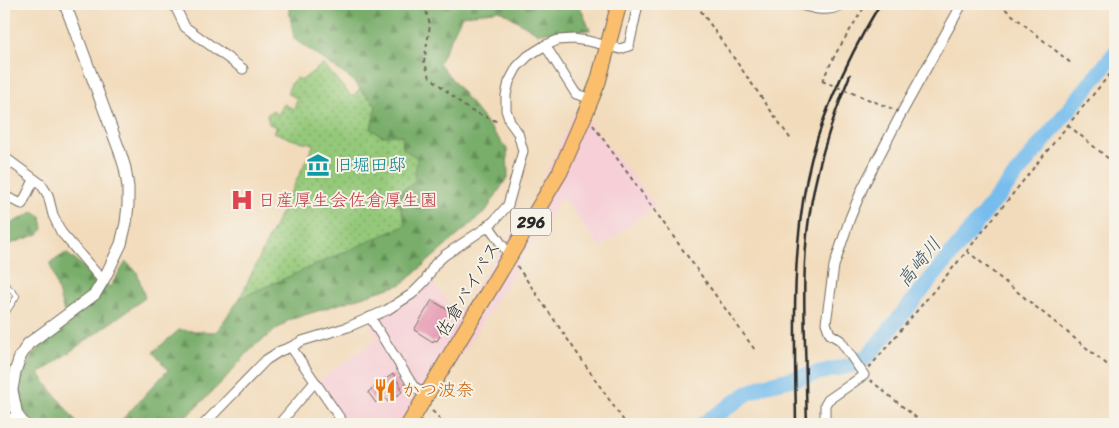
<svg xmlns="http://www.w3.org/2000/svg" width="1119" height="428" viewBox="0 0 1119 428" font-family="Sriracha,'Klee One',sans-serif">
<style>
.built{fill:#f6cfd7}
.forest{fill:url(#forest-firs);stroke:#526c4a}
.garden{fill:url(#garden-dots);stroke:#607a52}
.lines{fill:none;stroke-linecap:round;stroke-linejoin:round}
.river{stroke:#76bdee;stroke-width:16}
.building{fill:#e391af}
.service-casing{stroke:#71695d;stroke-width:6}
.minor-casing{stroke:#71695d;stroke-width:11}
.tertiary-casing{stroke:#71695d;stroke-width:13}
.trunk-casing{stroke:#71695d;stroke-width:17}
.path{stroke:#71695d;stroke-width:2;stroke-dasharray:4 4;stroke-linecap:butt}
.service{stroke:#fff;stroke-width:4.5}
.minor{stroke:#fff;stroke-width:9}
.tertiary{stroke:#fff;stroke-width:11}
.trunk{stroke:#fabe6d;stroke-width:15}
.rail{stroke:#2b2b2b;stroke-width:2.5}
.path-bridge{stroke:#71695d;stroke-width:2;stroke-dasharray:4 4;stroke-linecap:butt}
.labels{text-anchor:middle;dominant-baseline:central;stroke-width:4;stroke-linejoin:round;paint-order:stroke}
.shield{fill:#f7f3e8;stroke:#686764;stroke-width:1}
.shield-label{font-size:16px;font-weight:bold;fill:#2b2b2b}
.culture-label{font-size:18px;fill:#0d838f;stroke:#f7f3e8;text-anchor:start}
.health-label{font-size:18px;fill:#be3a42;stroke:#f7f3e8;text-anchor:start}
.street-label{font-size:18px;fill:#2b2b2b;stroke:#f7f3e8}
.food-label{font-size:18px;fill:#c56008;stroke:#f7f3e8;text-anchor:start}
.water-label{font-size:19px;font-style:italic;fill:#425766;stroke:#f7f3e8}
</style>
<defs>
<pattern id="forest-firs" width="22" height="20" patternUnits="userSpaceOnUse" patternTransform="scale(1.25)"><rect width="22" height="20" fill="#78ad6a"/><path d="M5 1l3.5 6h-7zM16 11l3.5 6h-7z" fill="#638d57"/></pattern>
<pattern id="garden-dots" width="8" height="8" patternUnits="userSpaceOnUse" patternTransform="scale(1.25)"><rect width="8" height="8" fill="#95c97a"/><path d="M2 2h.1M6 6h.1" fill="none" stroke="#7aa364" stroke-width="1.8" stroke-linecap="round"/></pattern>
</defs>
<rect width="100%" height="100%" fill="#f7f3e8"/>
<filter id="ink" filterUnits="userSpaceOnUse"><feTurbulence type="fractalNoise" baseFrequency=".02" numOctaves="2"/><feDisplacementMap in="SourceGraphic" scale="10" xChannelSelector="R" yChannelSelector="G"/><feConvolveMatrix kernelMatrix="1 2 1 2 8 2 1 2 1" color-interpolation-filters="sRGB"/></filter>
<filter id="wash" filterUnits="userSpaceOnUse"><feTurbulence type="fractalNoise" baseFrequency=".0096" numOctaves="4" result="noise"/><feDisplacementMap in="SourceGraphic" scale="20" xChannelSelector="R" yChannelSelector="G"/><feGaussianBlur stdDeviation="1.12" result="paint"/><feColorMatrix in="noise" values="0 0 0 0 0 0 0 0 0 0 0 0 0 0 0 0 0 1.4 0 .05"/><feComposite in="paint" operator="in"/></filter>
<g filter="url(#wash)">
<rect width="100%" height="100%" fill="#f2dbbb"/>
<path class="built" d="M577,108L656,205L600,248L562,196L418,424H348L317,382L378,338L369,325L432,282L458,314L530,206Z"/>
<g class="forest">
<path d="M288,4H579L590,30L537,33L500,10L462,16L439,63L507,149L508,176L486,211L402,284L289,320L253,347L221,383L179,424H118L168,370L153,352L179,330L216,332L240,298L406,224L396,193L403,149L402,135L382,136L371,129L376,105L350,78L294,39Z"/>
<path d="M33,212L41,216L43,229L39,234L4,246V227Z"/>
<path d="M66,253L110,287L126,262L137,272L145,298L39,374L78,424H34L13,396L32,355L67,323L50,263Z"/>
</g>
<path class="garden" d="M323,64L352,97L360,89L376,105L371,129L382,136L402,135L403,149L417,158L414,183L396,193L406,225L240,298L314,144L294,140L274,132L277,127L269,124L267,115L272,110L278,115L284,104L293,109L298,99L287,93L292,82L296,78L302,80Z"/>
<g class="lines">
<path class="river" d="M703,424L748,393L766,385L852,365L869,355L1115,53"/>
</g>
<g id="blocks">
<g class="building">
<path d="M432,300L451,312L444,323L447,324L437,341L434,340L433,342L414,330Z"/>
<path d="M393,374L401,387L400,388L402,392L388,402L384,397L376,403L368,392L376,386L375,384L382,379L383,381Z"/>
</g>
</g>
</g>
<g filter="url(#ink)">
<use href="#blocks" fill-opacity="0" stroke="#71695d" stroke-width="1"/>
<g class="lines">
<defs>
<path id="service" d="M4,282L17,296L4,316"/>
<g id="minor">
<path d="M174,4L185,27L243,69"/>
<path d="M797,4C814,9 828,13 844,4"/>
<path d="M545,45L576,94L592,99"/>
<path d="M4,157L41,184L48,195L53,215L61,232L103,281"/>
<path d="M4,196L22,204L34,180"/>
<path d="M488,225L510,256"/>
<path d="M370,317L413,386L427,395"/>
<path d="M291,347L344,424"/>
<path d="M4,422L17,415"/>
<path d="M204,424L266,360L280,351L291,347L302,341L348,327L387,310L412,294L425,281L435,264L445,255L484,229L494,221L508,205L523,151L518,133L510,122L506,110V95L509,82L517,67L528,56L544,46L558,40L573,39L588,41L620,49L629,46L638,4"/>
<path d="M279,424L315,382"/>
<path d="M825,424V405L828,400L864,375L840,340L830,334L826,323L834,266L850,218L863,187L901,114L962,4"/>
</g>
<path id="tertiary" d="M24,424L17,415L12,390L15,372L20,357L28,344L95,294L105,277L121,244L126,223L128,205V187L125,168L120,152L65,4"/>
<path id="trunk" d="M409,424L560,172L585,114L598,82L619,4"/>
</defs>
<use href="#service" class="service-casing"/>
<use href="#minor" class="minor-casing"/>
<use href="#tertiary" class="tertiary-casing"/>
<use href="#trunk" class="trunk-casing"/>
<g class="path">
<path d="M424,4L430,25L424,62L430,77L469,110L496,121H500"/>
<path d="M696,4L792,141"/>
<path d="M999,4L1072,64"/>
<path d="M822,81L836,53L866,4"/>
<path d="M593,125L755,350"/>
<path d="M1068,125L1115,164"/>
<path d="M967,251L1115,371"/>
<path d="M517,266L626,424"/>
<path d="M869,368L967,251L1068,125L1115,68"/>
<path d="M870,380L924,424"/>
<path d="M432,411L437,415L443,424"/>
</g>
<use href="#service" class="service"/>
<use href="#minor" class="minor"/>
<use href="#tertiary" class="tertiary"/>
<use href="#trunk" class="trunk"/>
<g class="rail">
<path d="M796,424C795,342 791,259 807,178C819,118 849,56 880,4"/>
<path d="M807,424C806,397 806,371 805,344C804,302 803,260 809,218C816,168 831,121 850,75"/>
</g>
<path class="path-bridge" d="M822,81L898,111"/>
</g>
</g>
<defs>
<symbol id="museum-bare" viewBox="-9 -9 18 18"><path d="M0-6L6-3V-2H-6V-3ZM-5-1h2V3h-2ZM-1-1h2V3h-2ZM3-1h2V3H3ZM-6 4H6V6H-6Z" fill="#0f9aa8" stroke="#f7f3e8" stroke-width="2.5" paint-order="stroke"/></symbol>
<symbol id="hospital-bare" viewBox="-9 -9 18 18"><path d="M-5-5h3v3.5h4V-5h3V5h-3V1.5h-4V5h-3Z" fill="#e0444e" stroke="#f7f3e8" stroke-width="2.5" paint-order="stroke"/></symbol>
<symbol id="restaurant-bare" viewBox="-9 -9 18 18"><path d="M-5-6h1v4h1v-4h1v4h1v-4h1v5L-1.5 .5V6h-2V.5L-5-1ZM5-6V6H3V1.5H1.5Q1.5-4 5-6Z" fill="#e8710a" stroke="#f7f3e8" stroke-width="2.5" paint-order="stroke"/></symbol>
</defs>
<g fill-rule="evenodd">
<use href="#museum-bare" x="302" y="149" width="32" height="32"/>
<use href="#hospital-bare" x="226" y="184" width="32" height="32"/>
<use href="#restaurant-bare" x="369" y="374" width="32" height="32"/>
</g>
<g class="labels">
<rect class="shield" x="511" y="208.5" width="40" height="27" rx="4"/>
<g class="shield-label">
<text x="531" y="222">296</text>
</g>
<g class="culture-label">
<text x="334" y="165">旧堀田邸</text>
</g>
<g class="health-label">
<text x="258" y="200">日産厚生会佐倉厚生園</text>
</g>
<g class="street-label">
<text transform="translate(468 289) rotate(-59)">佐倉バイパス</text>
</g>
<g class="food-label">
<text x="402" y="390">かつ波奈</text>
</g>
<g class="water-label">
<text transform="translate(919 262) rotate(-51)">高崎川</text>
</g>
</g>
<rect width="1119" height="428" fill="none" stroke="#f7f3e8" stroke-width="20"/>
</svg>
